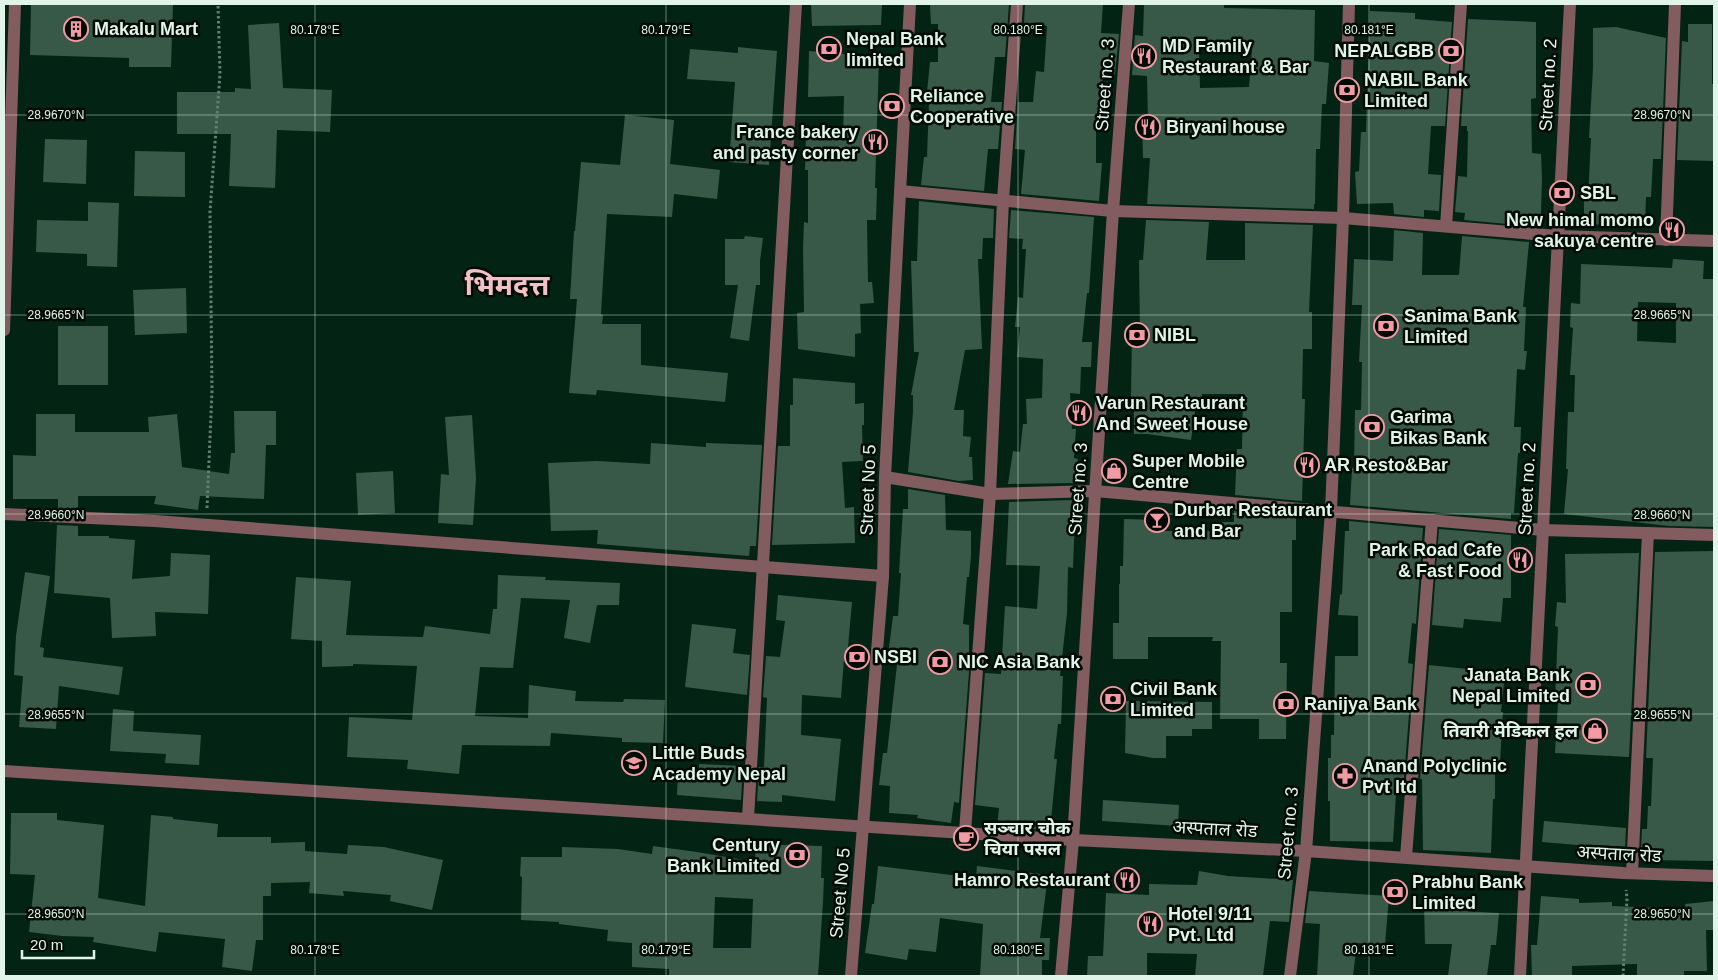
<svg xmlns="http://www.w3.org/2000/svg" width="1718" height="980" viewBox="0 0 1718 980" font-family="Helvetica,'Noto Sans Devanagari',sans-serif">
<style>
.building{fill:#385947;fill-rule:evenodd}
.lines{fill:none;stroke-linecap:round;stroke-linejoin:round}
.path{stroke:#647f72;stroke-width:3;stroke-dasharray:2.5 2.5;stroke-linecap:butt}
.street{stroke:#825c5f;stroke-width:12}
.ticks{fill:none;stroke:#e1f4e9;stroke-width:1;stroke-opacity:0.45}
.labels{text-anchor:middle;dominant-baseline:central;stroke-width:5;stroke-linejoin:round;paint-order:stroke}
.poi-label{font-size:18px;font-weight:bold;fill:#e1f4e9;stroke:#010b05;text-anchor:start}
.street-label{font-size:18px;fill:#e1f4e9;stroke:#010b05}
.town-label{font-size:28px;font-weight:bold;fill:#f4c0c4;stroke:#010b05}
.ticks-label{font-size:12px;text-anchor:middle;fill:#e1f4e9;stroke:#010b05;stroke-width:5;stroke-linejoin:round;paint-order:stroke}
</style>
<rect width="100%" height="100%" fill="#032415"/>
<g class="building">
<path d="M31,4L173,5L171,67H129V58L30,55Z"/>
<path d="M811,4H882L881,25L812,26Z"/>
<path d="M930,4H1009L1005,57H995L991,102H1002L998,149H988L984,191L921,185L924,157H927L929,102H926L930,62H938V24H931Z"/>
<path d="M1025,4H1103L1101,33L1119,34L1115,74L1102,73V127H1096V163H1102L1099,201L1021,194L1025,150L1015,149L1018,102H1033L1036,71L1044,72L1047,26L1024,24Z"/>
<path d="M1144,4H1224V8L1315,10L1314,61L1329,63L1326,104H1322L1320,149H1316L1315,204H1314V209L1147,204L1150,158H1143L1142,122H1148L1147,76L1132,75L1135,35L1143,36ZM1199,49L1252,50L1249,87L1200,88Z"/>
<path d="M1370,11L1415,13V19L1452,22L1445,126H1431L1428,174L1441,175L1439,211L1424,210V217L1394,214L1393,203L1357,204L1355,172L1359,171L1361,132H1366Z"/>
<path d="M1468,19L1536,22V98L1531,99L1532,153L1541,154L1542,178L1541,214H1531L1530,226L1464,220L1465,213L1455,212L1458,176L1467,177L1468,131H1467V126H1461Z"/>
<path d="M279,23L283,88L332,90L330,132L277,130L275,188L229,186L231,134H177V92H235V88L251,89L248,25Z"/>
<path d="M1688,24H1712V84H1714V161L1677,160L1682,41L1688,42Z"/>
<path d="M1616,27L1666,38L1661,159H1653L1651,197H1646L1645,226L1584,224V199H1588L1591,138H1589L1593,68V28Z"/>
<path d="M738,47L777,51L769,165L729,162L735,82L687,79L690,49L738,53Z"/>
<path d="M809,51L879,57L875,188H877L876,220H867L868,282H872L874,303L860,304L861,333L855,334V357L798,349L797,313L804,312L803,248L804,222L808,223V170H805L806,136L843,137L844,96L808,97Z"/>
<path d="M625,115L674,120L670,164L720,170L717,199L674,194L672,217L607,214L601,314L603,315L602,324H641V365L728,373L725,402L597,390L596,395L569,393L577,299H570L574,231H575L581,162L620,165Z"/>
<path d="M45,139L87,140L86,184L43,182Z"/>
<path d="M135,151L185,152V197L134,196Z"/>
<path d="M919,201L994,209L993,238H983L982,259H978L982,349L965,350L954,410H964L963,436L971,437L969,457H972L973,480L959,481L908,472L913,412V395H911L919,352H914L911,261H917Z"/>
<path d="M88,202L119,203L117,267L87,266V254L36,252L37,220L88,221Z"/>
<path d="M1011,210L1094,217L1089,293H1087L1082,342H1092L1091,367H1081L1080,394L1070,393L1072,429H1076L1074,458L1078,459L1074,483L1008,484L1013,451L1020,452L1023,424H1027L1026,399L1042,398L1043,359L1017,357L1020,327H1015L1018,297L1023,298L1026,249H1022L1023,239L1009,238Z"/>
<path d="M1146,220L1209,222L1206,260H1245V223L1313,225L1309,312H1312V349H1303L1302,399H1305L1302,501L1235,495L1237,449H1242L1243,394H1202V397H1197L1191,440L1147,434H1134V397H1131L1132,333H1140L1139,260H1143Z"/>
<path d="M1394,230L1423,233L1422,275H1459L1462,236L1529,242L1523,307H1526L1524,351H1527L1525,370L1517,369L1514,427H1521L1520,453H1518L1514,513H1511V519L1350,505L1352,468H1354L1355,410H1361L1362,362H1359L1362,305H1352L1354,259L1393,261Z"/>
<path d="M745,236L763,238L760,261V285H756L749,341L730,338L738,285H725V239H744Z"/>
<path d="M1673,259L1704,261L1703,279H1714V527L1669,526L1564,514L1568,469H1566L1568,412H1574L1575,375H1570L1573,328L1570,327L1571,303L1580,304L1581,264L1672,268ZM1638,302L1676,303V343L1637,341Z"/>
<path d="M186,288L187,333L135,335L133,290Z"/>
<rect x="58" y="326" width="50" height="59"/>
<path d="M793,378L855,383V404L864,403V425H862L863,461L842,462L845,508L854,507L855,543L772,545L778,446H790V405H793Z"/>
<path d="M234,411H276V445H266L264,499L200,496L198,510L154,504L156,496H78V509L58,508V499H13V455L36,456V414H75V432H149L148,417L177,414L182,467L229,474L231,453H235Z"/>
<path d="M472,415L476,478L473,525L438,523L441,474L449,475L445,417Z"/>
<path d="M651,443L706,447V443L762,445L756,546H750L749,556L597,544L598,530L551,531L548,463L597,461L650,464Z"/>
<path d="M393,471L395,513L358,515L356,473Z"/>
<path d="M908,489L945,495L946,530L971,531V556L969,577H967L963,624L969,625V672L959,803L954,802L951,823L917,818L918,815L889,813L890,786L879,785L883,753H887L898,656L888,655L893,616H898L901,573H899L903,509H908Z"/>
<path d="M1072,500L1070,515L1075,516L1073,568L1068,567L1067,613L1060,676H1063L1061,724H1058L1054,759H1057L1050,830L997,827L999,808L975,805L985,673L1001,674L1005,606L1037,609L1040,566L1006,565L1009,502Z"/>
<path d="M1234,511L1296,517V540H1292V612H1280V663H1287L1286,739H1259V719H1220L1221,641H1212L1213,637H1148V659H1113V623H1119V584H1120V566H1123L1124,519L1158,520L1157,531H1222V522H1234Z"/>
<path d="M1349,521L1423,528L1416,624L1412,623L1408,663L1413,664L1404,778H1397L1393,842L1330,841V801H1328V758H1331V735H1334L1335,656H1358V616L1338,615L1340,594L1342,595L1345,531H1349Z"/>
<path d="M57,525L78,526V536H109V538L135,540L132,579L170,576L171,553L210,555L208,614L155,612L156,636L112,638L110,598L54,593Z"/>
<path d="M1439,529L1511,535V598H1503L1501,622L1464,619L1463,628L1432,625Z"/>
<path d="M1714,551V861L1645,860V850H1641L1642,829H1647L1648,806H1651L1653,758H1646L1655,552Z"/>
<path d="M1639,553L1629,757L1555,753L1558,702H1555L1558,627L1555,626L1557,602L1566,603L1565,554Z"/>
<path d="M25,572L50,576L40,647L44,648L43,657L123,667L119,695L59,686L56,729L19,727L23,676L14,675L16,636Z"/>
<path d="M498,575L546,577L545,580L620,583L619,605H597L590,643L564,638L570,600L521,598L513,668L480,667L475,716L528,718L529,685L576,691L575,701L623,702L624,699L665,700L663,743L622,742V738L551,733L550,746L462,745L459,774L407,769L408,760L347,757L349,717L412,720L417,666L353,664V666L322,667V641L291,639L296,577L351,581L346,635L423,637L425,626L490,634L493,609H497Z"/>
<path d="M778,595L852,602L847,659H844L841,698L802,695L801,735L841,739L835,801L782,795V802L757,801L759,767H764L767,698L763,697L766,656L780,657L785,621L776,620Z"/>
<path d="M692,624L736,629L733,653L750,655L747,695L685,687Z"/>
<path d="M1429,665L1505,673L1501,712H1503L1500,762H1495V799H1493L1491,853L1423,850L1422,779H1420Z"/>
<path d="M1126,701L1212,702V729H1192V736H1166V758H1153L1125,753Z"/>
<path d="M113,709L134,711L133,731L201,735L199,765L165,763L166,754L110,751Z"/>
<path d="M699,764L743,766L741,800L677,795L678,770L699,771Z"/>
<path d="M1103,800L1179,805L1178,826L1102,821Z"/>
<path d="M11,813H57V820L104,825L98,898L145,906L151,815L173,817V819L218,824L217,837H271V843L305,842V851L347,854L348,845L384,847L443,860L432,910L390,901L391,895L343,891L344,896L309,893L310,882L271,883V896H263V940H256L252,971L222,967L225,939L159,932L156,952L93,942L94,937L62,936L29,932L35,875L10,874Z"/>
<path d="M1544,821L1626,828L1625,849L1542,842Z"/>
<path d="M756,844L822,846L821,878H824L823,902L818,976H669V969L632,967V943L607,941L608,930L559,924V922L521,920L522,877L520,876L521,857H562V847L618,849L652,854L653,846L697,852L755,862ZM715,897L753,899L751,948H713Z"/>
<path d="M878,866L976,878L977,866L1048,875L1040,938H1050L1049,960H1042V976H980L983,924L940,918L936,952L909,949L907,960L865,953L872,904H874Z"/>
<path d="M1199,871L1228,876L1293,880L1289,922L1270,921L1263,976H1195L1197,954L1147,953V976H1087L1088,956H1103L1106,893L1149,895V884L1197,885Z"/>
<path d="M1309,891L1389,896L1385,945L1357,943L1353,976H1317L1320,924L1305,923Z"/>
<path d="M1541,896L1579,899V903L1612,902V906L1686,909L1685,904L1714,901V930H1706L1707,971H1684V976H1637V964L1572,966V976H1532L1531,945H1537Z"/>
<path d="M1424,904H1443V910L1499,913L1496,945H1491L1487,976H1448L1452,944H1425Z"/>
</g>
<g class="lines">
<g class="path">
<path d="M207,508L212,391L210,212L220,74L218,4"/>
<path d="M1623,976L1627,898L1626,890"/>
</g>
<g class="street">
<path d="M900,191L1113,211L1343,218L1558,236L1714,241"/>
<path d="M1446,226L1461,4"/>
<path d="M1666,240L1675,4"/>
<path d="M4,330L15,4"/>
<path d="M885,477L990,494L1095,491L1543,530L1714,535"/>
<path d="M4,514L155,521L883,576"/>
<path d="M4,771L1073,840L1306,851L1623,873L1714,876"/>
<path d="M748,818L796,4"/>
<path d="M965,832L990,494L1003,200L1017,4"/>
<path d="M1406,857L1432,520"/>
<path d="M1632,873L1648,533"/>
<path d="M851,976L883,576L885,477L910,4"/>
<path d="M1061,976L1073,840L1113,211L1129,4"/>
<path d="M1290,976L1306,851L1331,511L1343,218L1349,4"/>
<path d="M1520,976L1570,4"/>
</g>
</g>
<path class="ticks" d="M315,4V976M666,4V976M1018,4V976M1369,4V976M4,115H1714M4,315H1714M4,514H1714M4,714H1714M4,914H1714"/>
<defs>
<symbol id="building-ring" viewBox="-11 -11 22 22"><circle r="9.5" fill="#010b05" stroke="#f49aa3" stroke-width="1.5"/><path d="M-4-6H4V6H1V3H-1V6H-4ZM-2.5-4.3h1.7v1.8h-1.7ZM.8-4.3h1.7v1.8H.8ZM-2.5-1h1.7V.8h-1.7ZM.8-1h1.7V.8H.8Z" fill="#f49aa3"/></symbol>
<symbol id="bank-ring" viewBox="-11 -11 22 22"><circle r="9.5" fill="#010b05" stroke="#f49aa3" stroke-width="1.5"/><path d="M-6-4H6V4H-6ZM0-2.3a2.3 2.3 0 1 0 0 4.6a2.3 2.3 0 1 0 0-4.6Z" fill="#f49aa3"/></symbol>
<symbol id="restaurant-ring" viewBox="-11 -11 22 22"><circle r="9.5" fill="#010b05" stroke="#f49aa3" stroke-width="1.5"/><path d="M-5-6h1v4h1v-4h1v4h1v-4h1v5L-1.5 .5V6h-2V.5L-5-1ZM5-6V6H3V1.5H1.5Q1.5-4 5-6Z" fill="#f49aa3"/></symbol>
<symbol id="shop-ring" viewBox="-11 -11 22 22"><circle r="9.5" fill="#010b05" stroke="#f49aa3" stroke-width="1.5"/><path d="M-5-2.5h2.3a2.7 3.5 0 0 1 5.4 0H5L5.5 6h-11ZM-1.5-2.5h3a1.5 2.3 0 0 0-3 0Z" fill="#f49aa3"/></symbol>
<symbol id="bar-ring" viewBox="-11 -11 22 22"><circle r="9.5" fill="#010b05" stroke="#f49aa3" stroke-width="1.5"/><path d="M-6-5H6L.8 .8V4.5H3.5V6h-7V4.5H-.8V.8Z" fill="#f49aa3"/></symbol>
<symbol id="school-ring" viewBox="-11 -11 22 22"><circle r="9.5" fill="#010b05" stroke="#f49aa3" stroke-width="1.5"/><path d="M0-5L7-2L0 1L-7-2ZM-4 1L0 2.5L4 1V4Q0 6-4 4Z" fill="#f49aa3"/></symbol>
<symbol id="pharmacy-ring" viewBox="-11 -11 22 22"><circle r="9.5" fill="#010b05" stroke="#f49aa3" stroke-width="1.5"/><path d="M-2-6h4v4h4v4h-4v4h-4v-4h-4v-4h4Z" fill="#f49aa3"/></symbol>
<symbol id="cafe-ring" viewBox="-11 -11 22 22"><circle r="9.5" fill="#010b05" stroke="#f49aa3" stroke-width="1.5"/><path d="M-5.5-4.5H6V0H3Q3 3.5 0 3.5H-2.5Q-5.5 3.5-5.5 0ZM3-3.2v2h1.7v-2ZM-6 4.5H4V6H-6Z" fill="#f49aa3"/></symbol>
</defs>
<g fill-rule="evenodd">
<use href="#building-ring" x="62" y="15" width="28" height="28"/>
<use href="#bank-ring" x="815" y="35" width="28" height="28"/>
<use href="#bank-ring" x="1437" y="37" width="28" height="28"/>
<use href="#restaurant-ring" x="1130" y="42" width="28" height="28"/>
<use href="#bank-ring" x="1333" y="76" width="28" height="28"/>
<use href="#bank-ring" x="878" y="92" width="28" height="28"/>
<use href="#restaurant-ring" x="1134" y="113" width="28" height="28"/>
<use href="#restaurant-ring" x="861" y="128" width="28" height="28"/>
<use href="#bank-ring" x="1548" y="179" width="28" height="28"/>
<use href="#restaurant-ring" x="1658" y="216" width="28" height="28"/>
<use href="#bank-ring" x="1372" y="312" width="28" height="28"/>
<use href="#bank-ring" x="1123" y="321" width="28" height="28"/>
<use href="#restaurant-ring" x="1065" y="399" width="28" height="28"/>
<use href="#bank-ring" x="1358" y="413" width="28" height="28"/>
<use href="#restaurant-ring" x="1293" y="451" width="28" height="28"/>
<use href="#shop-ring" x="1100" y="457" width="28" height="28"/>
<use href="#bar-ring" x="1143" y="506" width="28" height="28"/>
<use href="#restaurant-ring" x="1506" y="546" width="28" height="28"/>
<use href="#bank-ring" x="843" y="643" width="28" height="28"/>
<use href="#bank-ring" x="926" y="648" width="28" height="28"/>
<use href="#bank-ring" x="1574" y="671" width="28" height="28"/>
<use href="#bank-ring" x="1099" y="685" width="28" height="28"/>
<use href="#bank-ring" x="1272" y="690" width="28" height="28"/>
<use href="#shop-ring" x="1581" y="717" width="28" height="28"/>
<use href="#school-ring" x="620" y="749" width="28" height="28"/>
<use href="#pharmacy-ring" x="1331" y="762" width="28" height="28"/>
<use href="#cafe-ring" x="952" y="824" width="28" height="28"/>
<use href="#bank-ring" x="783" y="841" width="28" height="28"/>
<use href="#restaurant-ring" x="1113" y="866" width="28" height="28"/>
<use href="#bank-ring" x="1381" y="878" width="28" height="28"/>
<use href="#restaurant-ring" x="1136" y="910" width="28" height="28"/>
</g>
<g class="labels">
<g class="poi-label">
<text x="94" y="29">Makalu Mart</text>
<text x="846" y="39">Nepal Bank<tspan x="846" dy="21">limited</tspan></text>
<text x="1162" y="46">MD Family<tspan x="1162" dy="21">Restaurant &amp; Bar</tspan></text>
<text x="1434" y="51" text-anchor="end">NEPALGBB</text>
<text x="1364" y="80">NABIL Bank<tspan x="1364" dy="21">Limited</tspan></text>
<text x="910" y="96">Reliance<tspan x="910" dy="21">Cooperative</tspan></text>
<text x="1166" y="127">Biryani house</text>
<text x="858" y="132" text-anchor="end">France bakery<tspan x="858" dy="21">and pasty corner</tspan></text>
<text x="1580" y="193">SBL</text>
<text x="1654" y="220" text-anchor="end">New himal momo<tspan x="1654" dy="21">sakuya centre</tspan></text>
<text x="1404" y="316">Sanima Bank<tspan x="1404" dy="21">Limited</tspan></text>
<text x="1154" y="335">NIBL</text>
<text x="1096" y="403">Varun Restaurant<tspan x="1096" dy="21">And Sweet House</tspan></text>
<text x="1390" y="417">Garima<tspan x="1390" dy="21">Bikas Bank</tspan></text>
<text x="1132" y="461">Super Mobile<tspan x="1132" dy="21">Centre</tspan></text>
<text x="1324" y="465">AR Resto&amp;Bar</text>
<text x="1174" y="510">Durbar Restaurant<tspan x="1174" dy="21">and Bar</tspan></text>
<text x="1502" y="550" text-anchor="end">Park Road Cafe<tspan x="1502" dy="21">&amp; Fast Food</tspan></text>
<text x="874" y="657">NSBI</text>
<text x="958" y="662">NIC Asia Bank</text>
<text x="1570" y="675" text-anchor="end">Janata Bank<tspan x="1570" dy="21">Nepal Limited</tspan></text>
<text x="1130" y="689">Civil Bank<tspan x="1130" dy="21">Limited</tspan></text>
<text x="1304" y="704">Ranijya Bank</text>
<text x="1578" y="731" text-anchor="end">तिवारी मेडिकल हल</text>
<text x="652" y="753">Little Buds<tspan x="652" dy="21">Academy Nepal</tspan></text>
<text x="1362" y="766">Anand Polyclinic<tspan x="1362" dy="21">Pvt ltd</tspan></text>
<text x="984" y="828">सञ्चार चोक<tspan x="984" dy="21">चिया पसल</tspan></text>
<text x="780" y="845" text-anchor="end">Century<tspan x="780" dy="21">Bank Limited</tspan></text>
<text x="1110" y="880" text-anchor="end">Hamro Restaurant</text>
<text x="1412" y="882">Prabhu Bank<tspan x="1412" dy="21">Limited</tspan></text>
<text x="1168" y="914">Hotel 9/11<tspan x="1168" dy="21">Pvt. Ltd</tspan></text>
</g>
<g class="street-label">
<text transform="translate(1105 85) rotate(-86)">Street no. 3</text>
<text transform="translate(1548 85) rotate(-87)">Street no. 2</text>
<text transform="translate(1078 489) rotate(-86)">Street no. 3</text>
<text transform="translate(1527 489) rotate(-87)">Street no. 2</text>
<text transform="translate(868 490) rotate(-88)">Street No 5</text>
<text transform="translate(1215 829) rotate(3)">अस्पताल रोड</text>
<text transform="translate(1288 833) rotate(-85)">Street no. 3</text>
<text transform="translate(1619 854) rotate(3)">अस्पताल रोड</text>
<text transform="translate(840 893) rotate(-85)">Street No 5</text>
</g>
<g class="town-label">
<text x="507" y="285">भिमदत्त</text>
</g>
</g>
<g class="ticks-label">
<text x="315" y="34">80.178°E</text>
<text x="666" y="34">80.179°E</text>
<text x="1018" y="34">80.180°E</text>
<text x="1369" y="34">80.181°E</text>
<text x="56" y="119">28.9670°N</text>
<text x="1662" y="119">28.9670°N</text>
<text x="56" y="319">28.9665°N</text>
<text x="1662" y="319">28.9665°N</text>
<text x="56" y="519">28.9660°N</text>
<text x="1662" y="519">28.9660°N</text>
<text x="56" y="719">28.9655°N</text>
<text x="1662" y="719">28.9655°N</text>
<text x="56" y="918">28.9650°N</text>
<text x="1662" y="918">28.9650°N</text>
<text x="315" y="954">80.178°E</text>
<text x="666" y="954">80.179°E</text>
<text x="1018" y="954">80.180°E</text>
<text x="1369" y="954">80.181°E</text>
</g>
<rect width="1718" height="980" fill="none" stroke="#e1f4e9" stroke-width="10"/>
<path d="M22 950v8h72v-8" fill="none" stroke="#e1f4e9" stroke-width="2.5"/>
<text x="30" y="950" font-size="15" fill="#e1f4e9" stroke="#010b05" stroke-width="4" paint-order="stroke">20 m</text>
</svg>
